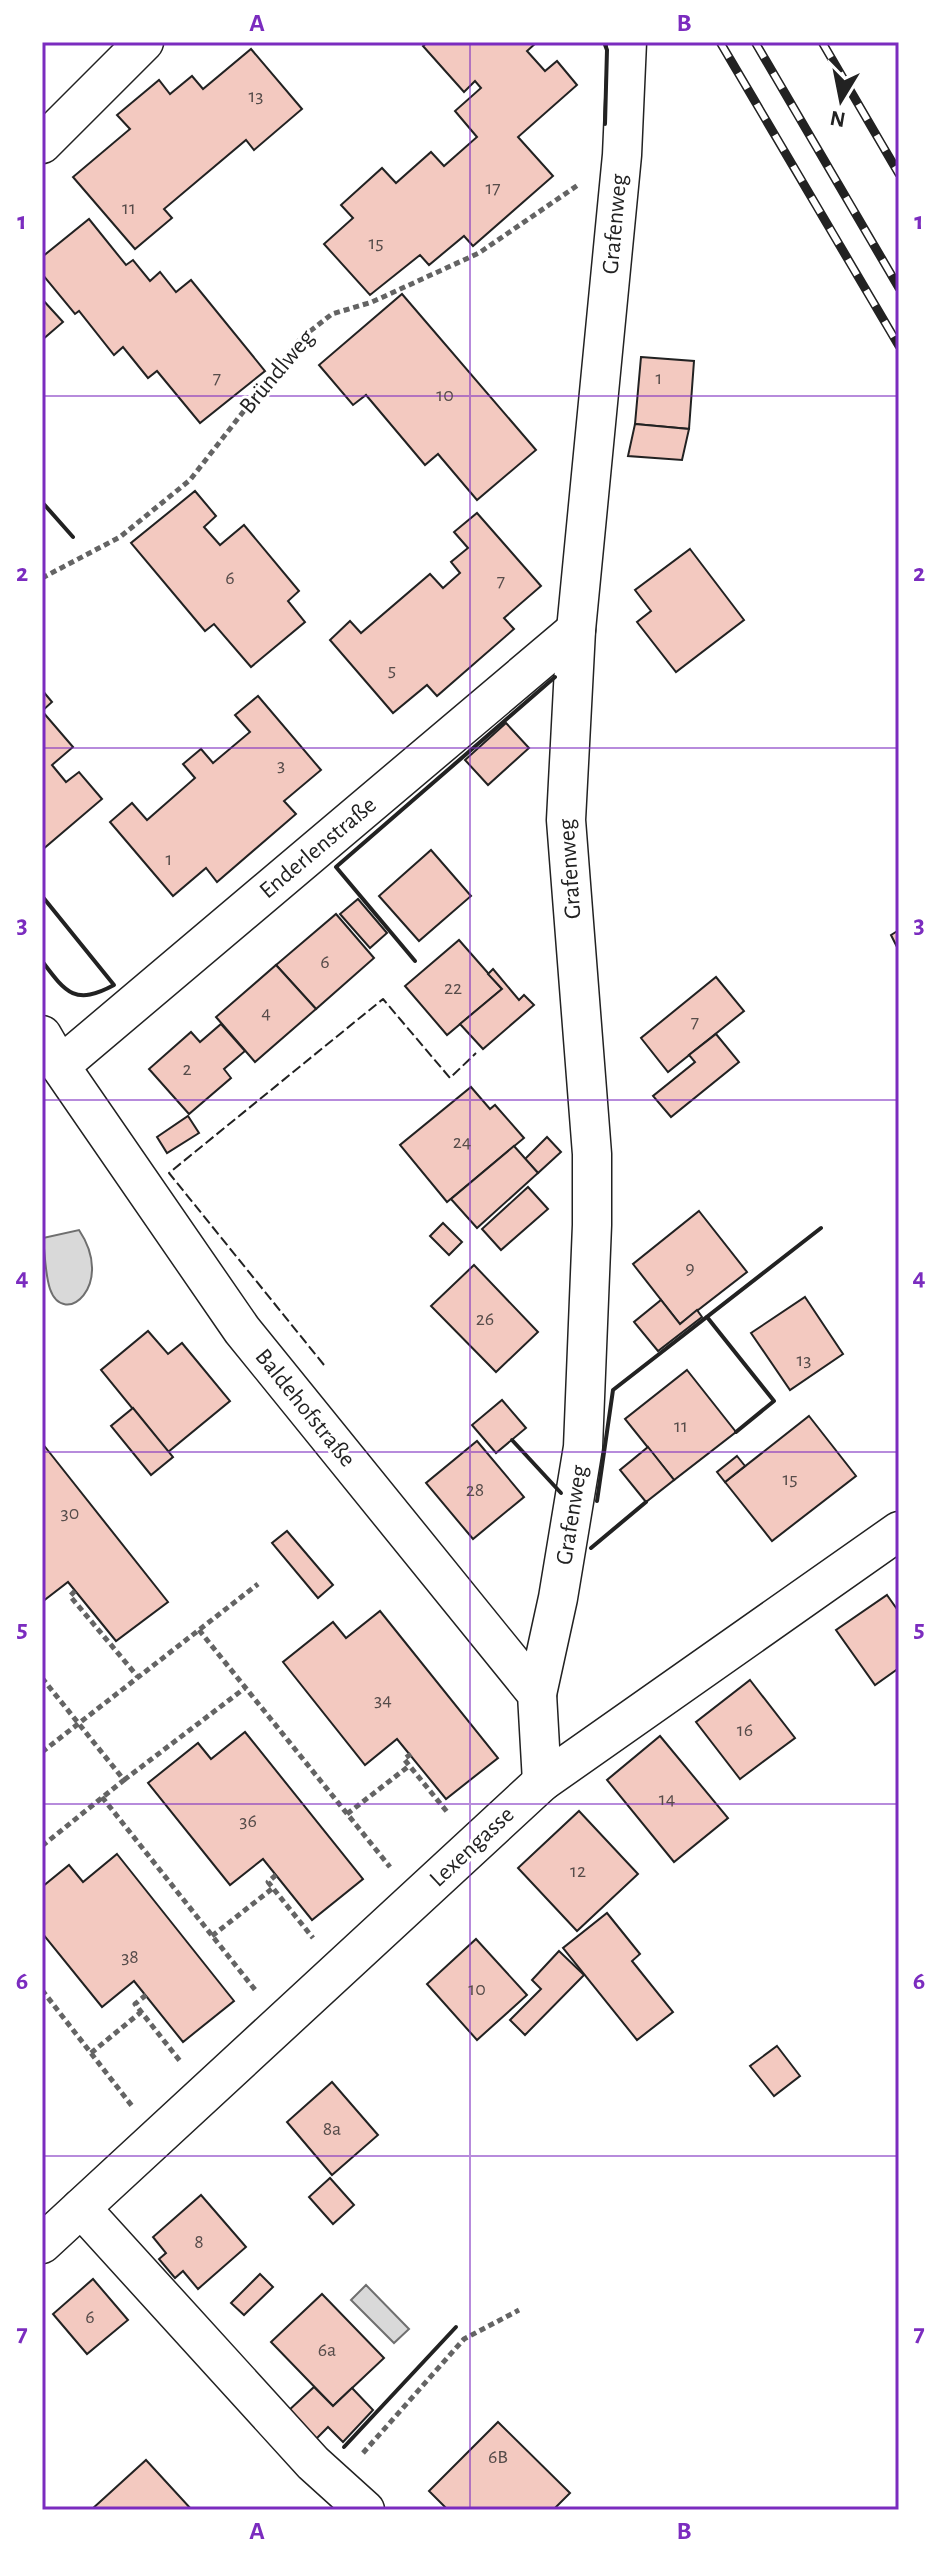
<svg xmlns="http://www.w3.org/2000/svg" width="941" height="2552" viewBox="0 0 941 2552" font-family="'Alegreya Sans',sans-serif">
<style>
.water{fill:#d9d9d9;stroke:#6f6f6f;stroke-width:2}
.building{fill:#f3c9c0;stroke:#222;stroke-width:2}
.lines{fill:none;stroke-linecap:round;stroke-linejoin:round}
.minor-casing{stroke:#222;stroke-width:41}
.path{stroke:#646464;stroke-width:5;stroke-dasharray:6 4;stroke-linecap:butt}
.minor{stroke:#fff;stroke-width:38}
.rail-casing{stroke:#222;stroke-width:9}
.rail{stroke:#fff;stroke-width:6;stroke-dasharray:18;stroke-linecap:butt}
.fence{stroke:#222;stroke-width:2;stroke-dasharray:10 4;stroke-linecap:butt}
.wall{stroke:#222;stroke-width:4}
.grid{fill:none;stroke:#7b2cbf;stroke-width:2;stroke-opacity:0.55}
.labels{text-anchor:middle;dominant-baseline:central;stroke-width:6;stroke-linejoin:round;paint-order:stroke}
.number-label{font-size:20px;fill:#564c4a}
.street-label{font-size:24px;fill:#222;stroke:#fff}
.neatline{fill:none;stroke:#7b2cbf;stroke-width:3}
.grid-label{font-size:26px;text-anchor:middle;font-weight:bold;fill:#7b2cbf}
</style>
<rect width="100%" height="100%" fill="#fff"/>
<g class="water">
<path d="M79,1230C116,1285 64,1329 50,1289C45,1274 45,1254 43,1238Z"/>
<path d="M366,2285L409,2329L394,2343L351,2300Z"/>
</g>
<g class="building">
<path d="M428,42H537L527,51L545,71L557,61L577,85L518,137L553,176L473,246L464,236L429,265L420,255L370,295L324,244L353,218L341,205L382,168L396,183L431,152L444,166L477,137L455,111L481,88L475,81L464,92L423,46Z"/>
<path d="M251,49L302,109L254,150L246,140L164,209L172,218L135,249L73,177L130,129L117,115L159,80L170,94L192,76L203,89Z"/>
<path d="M89,219L126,265L133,260L150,281L160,272L176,292L191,280L265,371L200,423L157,371L148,378L123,347L114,355L79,311L75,314L42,274V257Z"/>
<path d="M402,294L536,450L477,500L438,454L425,465L366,395L353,405L319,365Z"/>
<path d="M42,299L63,322L42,340Z"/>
<path d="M641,357L694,361L689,429L635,424Z"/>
<path d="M635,424L689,429L682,460L628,456Z"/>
<path d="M195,491L216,516L204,527L220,545L244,525L299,591L288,601L305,622L251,667L214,624L205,631L131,543Z"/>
<path d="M477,513L541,586L504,618L514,629L437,696L427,685L393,713L330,640L350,621L361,633L430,574L443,588L460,573L451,562L468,548L454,532Z"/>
<path d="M690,549L744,620L676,672L637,622L651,611L635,590Z"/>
<path d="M42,690L52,702L42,711L73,747L52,765L66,782L79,772L102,799L42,850Z"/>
<path d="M258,696L321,770L284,801L296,814L217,882L206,868L173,896L110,822L132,803L147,820L195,778L183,764L201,749L213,763L250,732L235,715Z"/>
<path d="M506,723L529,748L488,785L465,760Z"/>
<path d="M431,850L471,896L419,941L379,896Z"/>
<path d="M358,899L387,933L370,948L340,914Z"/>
<path d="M336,914L374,958L316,1009L276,965Z"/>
<path d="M899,930V951L891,935Z"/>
<path d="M459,940L502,989L447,1035L405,986Z"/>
<path d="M276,965L316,1009L255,1062L216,1017Z"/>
<path d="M493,969L519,1000L524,995L534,1005L483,1049L460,1024L502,989L488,974Z"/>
<path d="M716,977L744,1011L668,1072L641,1038Z"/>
<path d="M221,1024L245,1051L224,1069L231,1078L189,1114L149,1069L191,1032L200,1042Z"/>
<path d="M716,1034L739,1062L671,1117L653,1096L695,1062L689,1055Z"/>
<path d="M471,1087L490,1109L495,1105L524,1138L447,1202L400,1145Z"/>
<path d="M188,1116L199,1133L167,1153L157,1137Z"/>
<path d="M547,1137L561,1152L538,1173L525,1159Z"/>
<path d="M514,1146L538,1173L477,1228L451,1199Z"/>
<path d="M528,1187L548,1209L501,1250L482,1229Z"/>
<path d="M699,1211L747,1272L680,1324L633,1264Z"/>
<path d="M443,1223L462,1242L449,1255L430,1236Z"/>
<path d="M474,1265L538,1332L496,1372L431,1306Z"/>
<path d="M805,1297L843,1354L790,1390L751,1333Z"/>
<path d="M661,1300L680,1324L697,1310L702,1317L658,1351L634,1322Z"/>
<path d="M148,1331L168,1354L182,1343L230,1401L168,1452L101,1370Z"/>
<path d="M687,1370L736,1432L674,1480L625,1419Z"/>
<path d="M502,1400L526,1428L496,1453L472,1425Z"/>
<path d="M133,1408L173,1457L151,1475L111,1426Z"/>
<path d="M809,1416L856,1476L772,1541L725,1482Z"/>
<path d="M477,1441L524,1497L473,1539L426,1483Z"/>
<path d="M42,1443L168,1602L116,1641L68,1582L42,1602Z"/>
<path d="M648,1447L674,1480L646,1502L620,1470Z"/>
<path d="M737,1456L745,1466L725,1482L717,1472Z"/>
<path d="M287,1531L333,1585L318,1598L272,1543Z"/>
<path d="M887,1595L899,1612V1668L875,1685L836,1630Z"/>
<path d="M380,1611L498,1758L446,1799L397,1739L365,1765L283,1662L333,1622L346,1638Z"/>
<path d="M750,1680L795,1738L740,1779L696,1722Z"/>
<path d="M245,1732L363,1879L312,1920L263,1859L230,1885L148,1783L198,1743L211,1759Z"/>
<path d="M660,1736L728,1818L674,1862L607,1780Z"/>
<path d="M579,1811L638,1874L577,1931L518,1868Z"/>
<path d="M117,1854L234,2001L183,2042L134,1981L102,2007L42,1933V1887L69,1865L83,1882Z"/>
<path d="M607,1913L640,1954L632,1961L673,2012L637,2040L563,1948Z"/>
<path d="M476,1939L527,1995L477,2040L427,1984Z"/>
<path d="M559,1951L584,1975L525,2035L510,2020L541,1989L532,1980Z"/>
<path d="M777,2046L800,2076L774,2096L750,2066Z"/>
<path d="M332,2082L378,2135L332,2175L287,2122Z"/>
<path d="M330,2178L354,2205L333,2224L309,2197Z"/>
<path d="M201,2195L246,2247L198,2289L183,2271L175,2278L159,2259L166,2253L153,2237Z"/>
<path d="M260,2274L273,2287L244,2315L231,2303Z"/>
<path d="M93,2279L128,2320L87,2354L53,2314Z"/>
<path d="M322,2294L384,2358L333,2406L271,2342Z"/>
<path d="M314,2387L333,2406L352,2388L373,2410L343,2442L328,2427L316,2439L287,2412Z"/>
<path d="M498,2422L570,2493L553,2510H448L429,2491Z"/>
<path d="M146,2460L192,2510H91Z"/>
</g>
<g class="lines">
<defs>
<g id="minor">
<path d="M42,144L144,42"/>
<path d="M42,1035L60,1066L242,1330L537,1694L542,1782"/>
<path d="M60,1066L576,630"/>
<path d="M537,1694L558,1598L583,1447L592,1225V1154L566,820L576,630L622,155L627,42"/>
<path d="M81,2208L313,2463L365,2510"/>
<path d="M42,2244L542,1782L899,1531"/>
</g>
</defs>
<use href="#minor" class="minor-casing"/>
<g class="path">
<path d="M42,578L120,537L190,480L300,339L332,314L372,302L479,253L578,185"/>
<path d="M75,1591L70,1596L138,1677"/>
<path d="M199,1630L390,1867"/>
<path d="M42,1678L124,1780L42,1846"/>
<path d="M42,1752L258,1584"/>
<path d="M411,1754L404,1759L448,1813"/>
<path d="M124,1780L245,1688"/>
<path d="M102,1797L256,1991"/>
<path d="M347,1814L409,1766"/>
<path d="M276,1875L268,1882L313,1938"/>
<path d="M212,1936L273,1888"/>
<path d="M42,1990L132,2106"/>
<path d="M146,1995L135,2004L180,2061"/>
<path d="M91,2053L141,2012"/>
<path d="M363,2453L464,2339L519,2310"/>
</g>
<use href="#minor" class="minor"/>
<defs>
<g id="rail">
<path d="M720,42L899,346"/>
<path d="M755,42L899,288"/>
<path d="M822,42L899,174"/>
</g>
</defs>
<use href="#rail" class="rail-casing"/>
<use href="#rail" class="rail"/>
<path class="fence" d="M324,1365L169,1173L383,999L450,1078L476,1053"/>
<g class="wall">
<path d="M604,42L607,50L605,124"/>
<path d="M42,502L73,537"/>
<path d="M42,896L114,985C75,1006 66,993 42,961"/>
<path d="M415,961L336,867L555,677"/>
<path d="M707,1317L774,1401L736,1432"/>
<path d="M512,1440L561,1493"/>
<path d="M597,1501L613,1390L821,1228"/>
<path d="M591,1548L646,1502"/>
<path d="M344,2447L456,2327"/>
</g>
</g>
<path class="grid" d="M470,42V2510M42,396H899M42,748H899M42,1100H899M42,1452H899M42,1804H899M42,2156H899"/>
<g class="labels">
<g class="number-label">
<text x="256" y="96">13</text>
<text x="493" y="188">17</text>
<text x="129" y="208">11</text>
<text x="376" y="243">15</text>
<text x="217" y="378">7</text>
<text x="659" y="378">1</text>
<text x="445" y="395">10</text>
<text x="230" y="578">6</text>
<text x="501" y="581">7</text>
<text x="392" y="670">5</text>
<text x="281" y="765">3</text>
<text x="169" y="859">1</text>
<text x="325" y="962">6</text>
<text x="453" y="988">22</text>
<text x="266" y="1013">4</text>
<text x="695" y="1022">7</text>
<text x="187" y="1069">2</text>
<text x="462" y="1142">24</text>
<text x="690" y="1268">9</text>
<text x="485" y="1319">26</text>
<text x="804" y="1360">13</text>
<text x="681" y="1426">11</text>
<text x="790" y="1479">15</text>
<text x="475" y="1490">28</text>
<text x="70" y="1513">30</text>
<text x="383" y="1700">34</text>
<text x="745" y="1730">16</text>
<text x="667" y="1799">14</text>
<text x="248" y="1821">36</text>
<text x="578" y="1871">12</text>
<text x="130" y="1957">38</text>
<text x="477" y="1989">10</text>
<text x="332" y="2129">8a</text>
<text x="199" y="2242">8</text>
<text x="90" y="2317">6</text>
<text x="327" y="2350">6a</text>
<text x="498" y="2457">6B</text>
</g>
<g class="street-label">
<text transform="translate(615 224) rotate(-85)">Grafenweg</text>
<text transform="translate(277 372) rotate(-50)">Bründlweg</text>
<text transform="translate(318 848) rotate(-40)">Enderlenstraße</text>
<text transform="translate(570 869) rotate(-94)">Grafenweg</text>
<text transform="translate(305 1408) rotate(51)">Baldehofstraße</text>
<text transform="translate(572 1515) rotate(-81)">Grafenweg</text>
<text transform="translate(472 1847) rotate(-43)">Lexengasse</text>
</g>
</g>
<rect width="941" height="2552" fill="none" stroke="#ffffff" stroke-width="88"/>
<g transform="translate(841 100) rotate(190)" stroke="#ffffff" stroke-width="6" paint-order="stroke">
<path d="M0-6L14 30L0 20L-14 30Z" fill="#222222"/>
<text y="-12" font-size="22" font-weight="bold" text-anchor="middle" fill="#222222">N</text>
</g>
<rect x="44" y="44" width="853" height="2464" class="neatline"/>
<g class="grid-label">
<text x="257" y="31">A</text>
<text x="684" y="31">B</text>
<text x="22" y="229">1</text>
<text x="919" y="229">1</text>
<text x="22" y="581">2</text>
<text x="919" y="581">2</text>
<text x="22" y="933">3</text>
<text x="919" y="933">3</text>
<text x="22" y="1285">4</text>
<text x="919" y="1285">4</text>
<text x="22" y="1637">5</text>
<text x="919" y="1637">5</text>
<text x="22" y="1989">6</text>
<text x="919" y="1989">6</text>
<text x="22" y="2341">7</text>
<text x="919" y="2341">7</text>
<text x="257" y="2539">A</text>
<text x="684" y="2539">B</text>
</g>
</svg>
